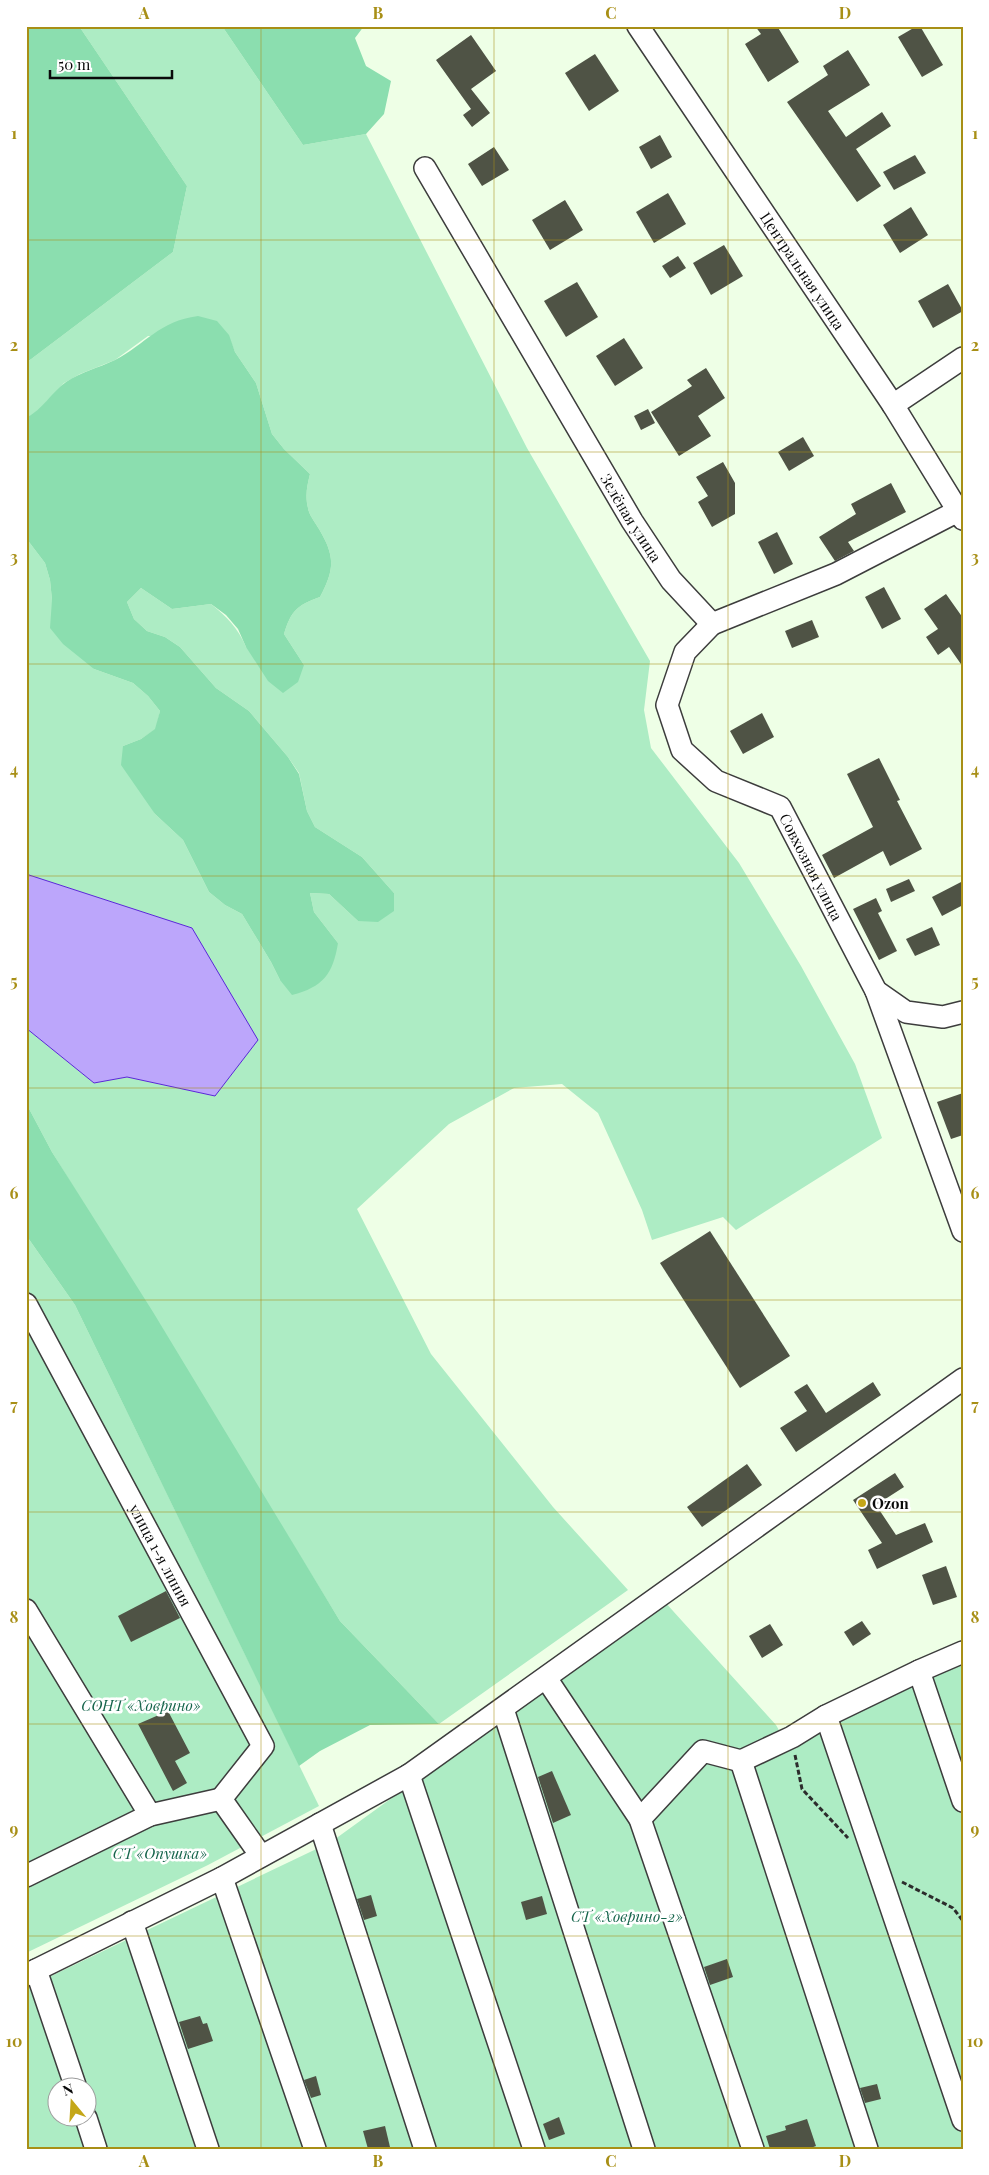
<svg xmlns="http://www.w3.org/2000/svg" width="989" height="2175" viewBox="0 0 989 2175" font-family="'Playfair Display',serif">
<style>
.green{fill:#adecc4;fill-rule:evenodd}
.forest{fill:#8bdeaf}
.water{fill:#bca6fb;stroke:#5927d8}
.building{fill:#4f5345}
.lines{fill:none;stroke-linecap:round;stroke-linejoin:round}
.minor-casing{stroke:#3d3d3d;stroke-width:24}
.path{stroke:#2c2c2c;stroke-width:3;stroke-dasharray:5 2.5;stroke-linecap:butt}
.minor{stroke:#fff;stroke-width:21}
.grid{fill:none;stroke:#a88f16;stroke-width:1;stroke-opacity:0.55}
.poi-dot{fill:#c4a718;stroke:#fff;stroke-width:2}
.labels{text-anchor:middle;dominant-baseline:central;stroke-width:5;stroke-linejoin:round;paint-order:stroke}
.street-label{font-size:15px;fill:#0a0a0a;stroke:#fff}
.poi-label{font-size:15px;font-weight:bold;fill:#0a0a0a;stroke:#fff;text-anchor:start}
.park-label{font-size:15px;font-style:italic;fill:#16654c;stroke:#fff}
.neatline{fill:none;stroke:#a88f16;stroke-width:2}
.grid-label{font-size:16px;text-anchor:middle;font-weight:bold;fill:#a88f16}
</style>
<rect width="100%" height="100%" fill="#eeffe6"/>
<g class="green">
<path d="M79,26H222L303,145L366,134L527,448L650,661L644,710L651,748L739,863L801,966L855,1064L882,1138L736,1230L723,1217L652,1240L642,1210L598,1113L562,1084L514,1088L449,1124L357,1209L431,1354L553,1507L628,1590L439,1724L340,1621L52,1152L26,1103V1028L94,1083L127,1077L215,1096L192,928L26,874V538L45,563L50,580L52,600L94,669L133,683L148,696L160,711L156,729L141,739L123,746L155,814L183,840L209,892L225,905L242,914L271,962L280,980L338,943L314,912L310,893L329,894L358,921L394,893L362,857L315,827L307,811L299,773L288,757L249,711L216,688L180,647L165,637L147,631L134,619L127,602L141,588L172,609L211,604C227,617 238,628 246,647L304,665L284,634C291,611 297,605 320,597C335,569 335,556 319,529C315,522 309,515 308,508C305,496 307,486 310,474L284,449L272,434L256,383L235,352L228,335L148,336L115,360L80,374L64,383L37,412L26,418V363L173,252L187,186Z"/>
<path d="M26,1235L75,1305L319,1806L208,1865L26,1953Z"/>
<path d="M664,1601L776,1725L788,1746L963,1661V2149H26V1988L331,1842ZM58,2088H88V2118H58Z"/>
</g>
<g class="forest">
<path d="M26,26H79L187,186L173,252L26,363Z"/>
<path d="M222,26H364L355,38L366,66L391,81L384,114L366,134L303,145Z"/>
<path d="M198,316L217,321L229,335L235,352L256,383L272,434L284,449L310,474C307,486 305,496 308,508C309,515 315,522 319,529C335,556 335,569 320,597C297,605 291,611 284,634L304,665L298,682L283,693L268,681L246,647L238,629L226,615L211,604L172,609L141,588L127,602L134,619L147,631L165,637L180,647L216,688L249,711L288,757L299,774L307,811L315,827L362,857L394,893V911L378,922L358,921L329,894L310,893L314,912L338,943C333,974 323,987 292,995L280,980L271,962L242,914L225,905L209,892L183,840L155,814L121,765L123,746L141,739L155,729L160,711L148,696L133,683L94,669L63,644L50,628L52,600L50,580L45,563L26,538V418C43,409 51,393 66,382C81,372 98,368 115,360C146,344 159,321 198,316Z"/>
<path d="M26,1103L52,1152L153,1312L340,1621L439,1724L370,1725L320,1751L299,1766L75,1305L26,1235Z"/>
</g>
<path class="water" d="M26,874L192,928L258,1040L215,1096L127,1077L94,1083L26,1028Z"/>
<g class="building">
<path d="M755,26H777L799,62L768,82L745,44L761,34Z"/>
<path d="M917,26H920L943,65L922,77L898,37Z"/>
<path d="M471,35L496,71L471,89L490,113L472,127L463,115L471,109L436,60Z"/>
<path d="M848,50L870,85L828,111L846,137L882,112L891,126L856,149L881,186L857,202L787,102L828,75L823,66Z"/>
<path d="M595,54L619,91L589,111L565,73Z"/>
<path d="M660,135L672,157L651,169L639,147Z"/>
<path d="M494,147L509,170L482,186L468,164Z"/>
<path d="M915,155L926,173L894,190L883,172Z"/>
<path d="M668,193L686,224L654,243L636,212Z"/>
<path d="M565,200L583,230L550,250L532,220Z"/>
<path d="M911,207L928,235L900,253L883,225Z"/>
<path d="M724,245L743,276L711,295L693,263Z"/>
<path d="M678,256L686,268L670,278L662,266Z"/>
<path d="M577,282L598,317L566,337L544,301Z"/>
<path d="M948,284L963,311L933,328L918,301Z"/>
<path d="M624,338L643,368L615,386L596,356Z"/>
<path d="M706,368L725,398L698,416L711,436L679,456L651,412L692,386L687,380Z"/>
<path d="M648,409L655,423L641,430L634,416Z"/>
<path d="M803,437L814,456L789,471L778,452Z"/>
<path d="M723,462L735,483V514L712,527L698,502L708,496L696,477Z"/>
<path d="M891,483L906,512L848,542L854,551L835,561L819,537L856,514L851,504Z"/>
<path d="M777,532L793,564L774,574L758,542Z"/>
<path d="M884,587L901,619L882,629L865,597Z"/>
<path d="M946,594L963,618V667L949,647L938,655L926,637L938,629L924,609Z"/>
<path d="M812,620L819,637L792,648L785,631Z"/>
<path d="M762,713L774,737L743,754L730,731Z"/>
<path d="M879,758L900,800L897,801L922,849L890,866L883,851L834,878L822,855L873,827L847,774Z"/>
<path d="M909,879L915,891L891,902L886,889Z"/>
<path d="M963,881V905L942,916L932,897Z"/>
<path d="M876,898L882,911L878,913L897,951L879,960L853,909Z"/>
<path d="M932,927L940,945L915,956L906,939Z"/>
<path d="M963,1093V1135L951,1139L937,1102Z"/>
<path d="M710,1231L790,1356L740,1388L660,1263Z"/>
<path d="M873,1382L881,1395L796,1452L780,1428L807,1411L794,1392L807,1384L826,1413Z"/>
<path d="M747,1464L762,1485L702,1527L687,1507Z"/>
<path d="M895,1473L904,1487L876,1505L896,1535L925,1523L933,1542L877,1569L868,1550L882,1543L853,1500Z"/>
<path d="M946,1566L957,1597L933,1605L922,1575Z"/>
<path d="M166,1591L180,1618L131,1642L118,1616Z"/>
<path d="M862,1621L871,1634L853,1646L844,1632Z"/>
<path d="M770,1624L783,1645L762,1658L749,1636Z"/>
<path d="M168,1711L190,1753L175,1761L187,1783L173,1791L138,1724Z"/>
<path d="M552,1771L571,1815L553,1823L538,1777Z"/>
<path d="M371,1895L377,1916L364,1920L357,1899Z"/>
<path d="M542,1896L547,1914L526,1920L521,1902Z"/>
<path d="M727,1959L733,1977L710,1985L704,1967Z"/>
<path d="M200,2016L203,2024L207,2023L213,2041L188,2049L179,2022Z"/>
<path d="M316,2076L321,2095L311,2098L304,2080Z"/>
<path d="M877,2084L881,2099L865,2103L860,2088Z"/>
<path d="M559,2117L565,2134L549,2140L543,2124Z"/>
<path d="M807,2119L816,2146L808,2149H770L766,2136L786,2130L785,2126Z"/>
<path d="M385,2126L390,2147L368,2149L363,2131Z"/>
</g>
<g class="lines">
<defs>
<g id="minor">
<path id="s1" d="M638,26L893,405L963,519"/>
<path id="s2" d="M425,168L632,521L671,580L712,624L836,574L958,511"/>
<path d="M893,405L963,358"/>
<path id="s3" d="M712,624L685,652L667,705L682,750L716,781L780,807L876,991L906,1012L943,1017L963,1012"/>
<path d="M876,991L963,1231"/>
<path id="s4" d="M26,1304L263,1746L221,1799"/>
<path d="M26,1610L150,1815"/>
<path d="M919,1671L963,1801"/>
<path d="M546,1678L640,1819L753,2149"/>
<path d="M503,1709L644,2149"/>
<path d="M826,1716L963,2120"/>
<path d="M741,1761L867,2149"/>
<path d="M409,1775L534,2149"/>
<path d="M221,1799L261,1856"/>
<path d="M640,1819L703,1751L741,1761L792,1737L826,1716L919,1671L963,1652"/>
<path d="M320,1824L425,2149"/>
<path d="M26,1876L150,1815L221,1799"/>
<path d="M222,1878L315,2149"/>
<path d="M132,1922L208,2149"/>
<path d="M36,1970L76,2088"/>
<path d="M26,1975L222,1878L409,1775L963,1379"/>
<path d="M86,2118L96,2149"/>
</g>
</defs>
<use href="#minor" class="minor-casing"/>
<g class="path">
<path d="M795,1755L802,1789L848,1838"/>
<path d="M902,1882L953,1908L963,1921"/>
</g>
<use href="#minor" class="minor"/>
</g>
<path class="grid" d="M261,26V2149M494,26V2149M728,26V2149M26,240H963M26,452H963M26,664H963M26,876H963M26,1088H963M26,1300H963M26,1512H963M26,1724H963M26,1936H963"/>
<circle class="poi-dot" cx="862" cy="1503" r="5"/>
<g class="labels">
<g class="street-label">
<text stroke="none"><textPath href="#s1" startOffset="295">Центральная улица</textPath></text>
<text stroke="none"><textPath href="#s2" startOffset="406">Зелёная улица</textPath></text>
<text stroke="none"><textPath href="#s3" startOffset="325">Совхозная улица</textPath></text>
<text stroke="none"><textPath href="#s4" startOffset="285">улица 1-я линия</textPath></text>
</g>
<g class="poi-label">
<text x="872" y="1503">Ozon</text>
</g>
<g class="park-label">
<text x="141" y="1705">СОНТ «Ховрино»</text>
<text x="160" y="1853">СТ «Опушка»</text>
<text x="627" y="1916">СТ «Ховрино-2»</text>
</g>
</g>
<rect width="989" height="2175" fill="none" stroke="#ffffff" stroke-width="55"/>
<g transform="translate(72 2102) rotate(342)"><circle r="24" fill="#ffffff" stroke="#9d9d9d"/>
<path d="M0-4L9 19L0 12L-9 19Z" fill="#c4a718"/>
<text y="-8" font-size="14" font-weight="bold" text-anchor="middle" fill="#0a0a0a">N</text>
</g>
<path d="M50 70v8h122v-8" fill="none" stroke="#0a0a0a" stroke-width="2.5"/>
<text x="58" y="70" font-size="15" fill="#0a0a0a" stroke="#ffffff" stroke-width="4" paint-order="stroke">50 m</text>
<rect x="28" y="28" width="934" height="2120" class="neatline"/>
<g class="grid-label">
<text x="144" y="19">A</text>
<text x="378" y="19">B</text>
<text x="611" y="19">C</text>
<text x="845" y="19">D</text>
<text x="14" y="139">1</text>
<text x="975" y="139">1</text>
<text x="14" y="351">2</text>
<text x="975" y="351">2</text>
<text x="14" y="563">3</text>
<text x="975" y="563">3</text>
<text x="14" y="775">4</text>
<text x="975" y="775">4</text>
<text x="14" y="987">5</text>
<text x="975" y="987">5</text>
<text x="14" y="1199">6</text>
<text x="975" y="1199">6</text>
<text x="14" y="1411">7</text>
<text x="975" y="1411">7</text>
<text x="14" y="1623">8</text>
<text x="975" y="1623">8</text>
<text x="14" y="1835">9</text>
<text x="975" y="1835">9</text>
<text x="14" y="2047">10</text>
<text x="975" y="2047">10</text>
<text x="144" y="2167">A</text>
<text x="378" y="2167">B</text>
<text x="611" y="2167">C</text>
<text x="845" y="2167">D</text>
</g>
</svg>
